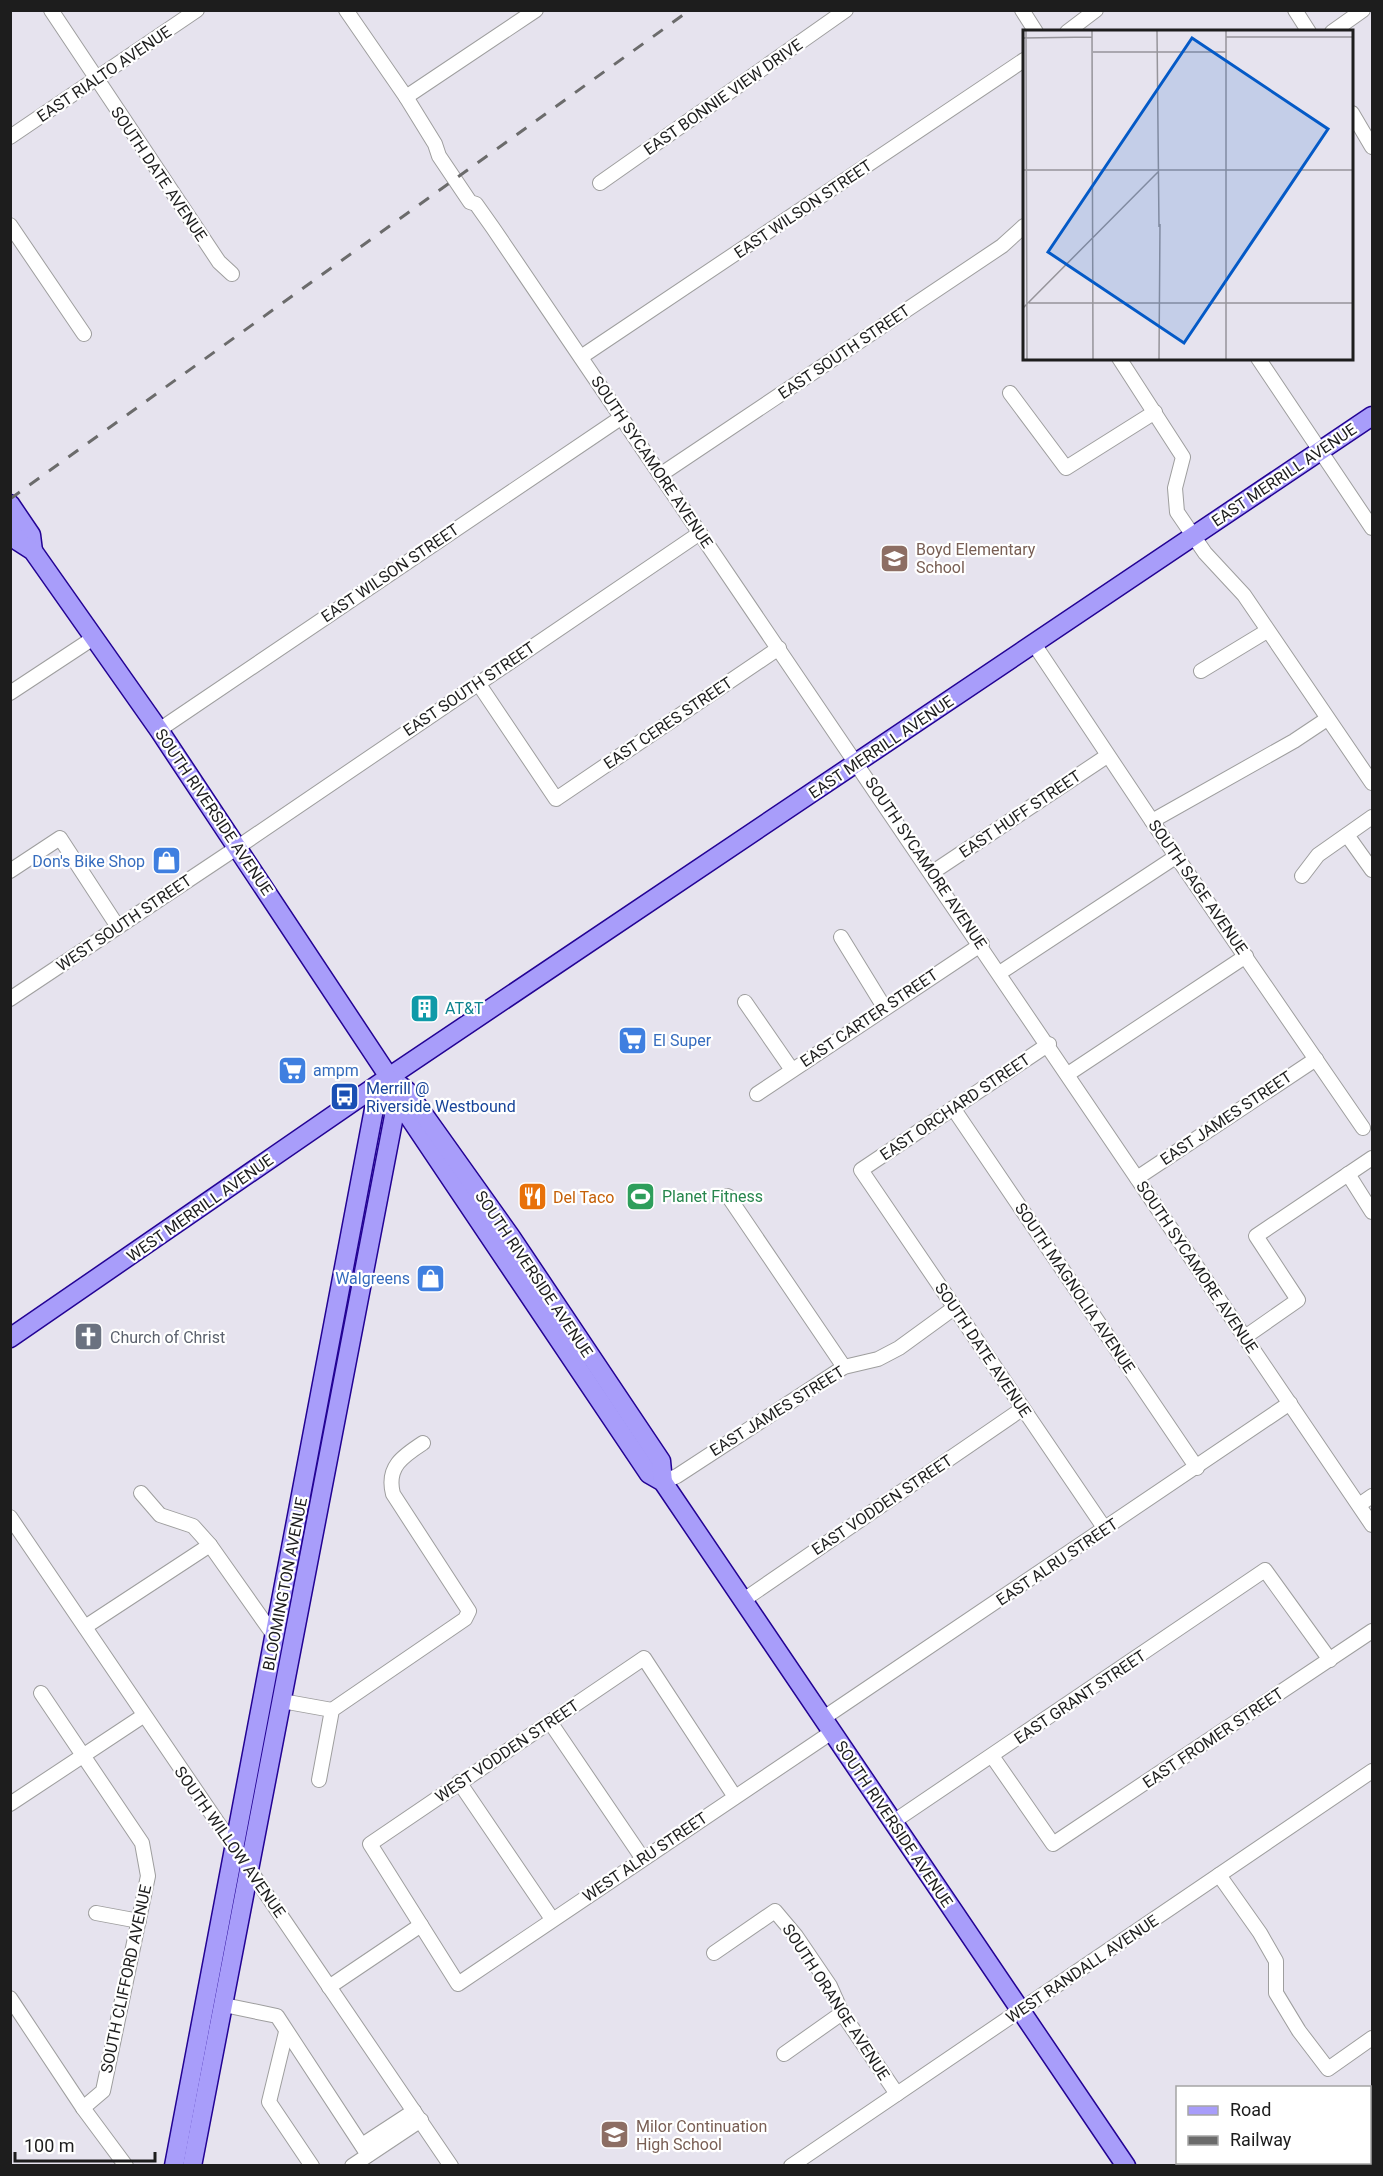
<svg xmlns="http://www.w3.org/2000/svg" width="1383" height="2176" viewBox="0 0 1383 2176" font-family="Roboto,sans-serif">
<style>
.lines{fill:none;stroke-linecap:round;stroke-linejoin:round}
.minor-casing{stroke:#9e9e9e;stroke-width:16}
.major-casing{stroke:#230394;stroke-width:21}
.minor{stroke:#fff;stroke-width:14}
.major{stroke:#a89dfa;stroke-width:18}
.rail{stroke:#6b6b6b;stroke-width:3;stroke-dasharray:12 12;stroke-linecap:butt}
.labels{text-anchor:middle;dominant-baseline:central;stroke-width:4.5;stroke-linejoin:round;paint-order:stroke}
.street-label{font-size:16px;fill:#1d1d1d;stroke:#fff}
.education-label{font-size:16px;fill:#785e54;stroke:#fff;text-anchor:start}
.shop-label{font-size:16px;fill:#366cbe;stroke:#fff;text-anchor:end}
.culture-label{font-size:16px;fill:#0d838f;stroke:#fff;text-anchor:start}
.transit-label{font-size:16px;fill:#164399;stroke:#fff;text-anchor:start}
.leisure-label{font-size:16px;fill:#27864d;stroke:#fff;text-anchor:start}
.food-label{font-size:16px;fill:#c56008;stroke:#fff;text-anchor:start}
.worship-label{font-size:16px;fill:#5b616d;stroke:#fff;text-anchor:start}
.inset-road{fill:none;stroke:#96949a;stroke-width:1.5}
.view{fill:#045ac7;fill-opacity:0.15;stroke:#045ac7;stroke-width:3}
.inset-edge{fill:none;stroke:#1d1d1d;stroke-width:3}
</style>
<rect width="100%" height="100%" fill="#e6e3ee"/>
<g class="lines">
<defs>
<g id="minor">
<path d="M51,10L219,262L232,274"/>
<path d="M346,10L406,97L435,144L439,156L470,202L476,204L493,228C786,660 1082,1090 1372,1525"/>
<path d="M1022,10L1036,32"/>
<path d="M1295,10L1309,32"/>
<path d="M1067,32L1096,10"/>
<path d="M1332,32L1363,10"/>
<path d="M406,97L536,10"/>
<path d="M1352,113L1372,147"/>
<path d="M10,137L197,10"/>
<path d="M600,183L846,10"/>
<path d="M10,225L84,334"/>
<path d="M581,357L1024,60"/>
<path d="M1119,358L1183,457L1175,488L1177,512L1205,553L1244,595L1372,783"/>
<path d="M1258,358L1372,528"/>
<path d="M1010,393L1066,468L1155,412"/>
<path d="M660,475L1002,246L1024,226"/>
<path d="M1034,644L1152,821L1363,1128"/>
<path d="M1201,671L1267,631"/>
<path d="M478,683L556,799L779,648"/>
<path d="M10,693L95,637"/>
<path d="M159,730L622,417"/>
<path d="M1152,821L1294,741L1327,719"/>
<path d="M1347,835L1372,870"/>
<path d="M10,871L60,838L118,927"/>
<path d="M933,872L1107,756"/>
<path d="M1302,876L1318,855L1372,817"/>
<path d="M841,937L884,1007"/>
<path d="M1001,972L1177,856"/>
<path d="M10,999L238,847L700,533"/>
<path d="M745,1002L792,1070"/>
<path d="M1049,1044L861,1170L1105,1529"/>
<path d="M1068,1074L1246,956"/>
<path d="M757,1094L982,944"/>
<path d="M953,1108L1197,1468"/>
<path d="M1348,1174L1372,1212"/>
<path d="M1137,1178L1316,1059"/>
<path d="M728,1196L844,1367"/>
<path d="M1245,1337L1298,1300L1256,1236L1372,1158"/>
<path d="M663,1482L677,1476L844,1367L878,1359L899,1348L954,1308"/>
<path d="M141,1493L160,1515L193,1526L210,1545L275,1637"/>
<path d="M1359,1505L1372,1496"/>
<path d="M10,1517L451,2166"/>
<path d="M742,1601L1022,1409"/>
<path d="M85,1627L210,1545"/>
<path d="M41,1693L142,1843L148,1876L103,2091L83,2108"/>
<path d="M282,1701L332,1710"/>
<path d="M822,1719L1290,1403"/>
<path d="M550,1722L643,1859"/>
<path d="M992,1756L1053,1844L1372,1631"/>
<path d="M319,1780L332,1710L465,1619L469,1611L393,1494C386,1467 403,1456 423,1443"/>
<path d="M459,1782L552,1919"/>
<path d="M735,1797L644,1658L370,1844L458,1984L832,1732"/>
<path d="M10,1804L143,1716"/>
<path d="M893,1822L1265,1570L1330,1660"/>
<path d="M1219,1875L1260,1933L1276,1961V1993L1299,2031L1328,2069L1372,2038"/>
<path d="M96,1913L139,1921"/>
<path d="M714,1953L775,1911L796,1936L830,1986L842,2013L897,2094"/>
<path d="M329,1987L421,1925"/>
<path d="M10,1998L83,2108L126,2166"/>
<path d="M224,2005L277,2016L368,2155"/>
<path d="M286,2032L269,2102L312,2166"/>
<path d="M784,2054L842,2013"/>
<path d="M362,2145L414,2111"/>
<path d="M352,2166L421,2120"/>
<path d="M791,2166L1372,1771"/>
</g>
<g id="major">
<path d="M10,504L31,535L33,551"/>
<path d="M10,530L19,542L33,551L159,730L389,1077L397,1099L649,1474L663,1482L1126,2166"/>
<path d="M391,1078L407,1091L511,1237L661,1461L663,1482"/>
<path d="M10,1338L389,1077L1372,416"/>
<path d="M174,2166L374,1109L388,1078"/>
<path d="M192,2166L394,1116L391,1095"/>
</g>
</defs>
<use href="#minor" class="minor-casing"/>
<use href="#major" class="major-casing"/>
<use href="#minor" class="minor"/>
<use href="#major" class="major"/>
<path class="rail" d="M10,499L690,10"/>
</g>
<defs>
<symbol id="school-square" viewBox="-11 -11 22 22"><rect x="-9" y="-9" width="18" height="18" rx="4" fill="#8d6e63" stroke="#fff"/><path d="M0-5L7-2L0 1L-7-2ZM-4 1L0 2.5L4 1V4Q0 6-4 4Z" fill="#fff"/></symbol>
<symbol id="shop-square" viewBox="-11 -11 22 22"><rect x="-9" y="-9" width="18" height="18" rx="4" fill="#3f7fe0" stroke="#fff"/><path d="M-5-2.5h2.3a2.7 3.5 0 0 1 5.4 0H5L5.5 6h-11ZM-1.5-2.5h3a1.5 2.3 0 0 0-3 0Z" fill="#fff"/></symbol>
<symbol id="building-square" viewBox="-11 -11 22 22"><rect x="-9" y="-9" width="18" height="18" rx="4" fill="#0f9aa8" stroke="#fff"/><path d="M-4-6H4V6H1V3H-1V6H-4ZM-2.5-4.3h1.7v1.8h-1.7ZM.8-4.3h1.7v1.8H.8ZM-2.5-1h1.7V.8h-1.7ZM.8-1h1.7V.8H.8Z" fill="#fff"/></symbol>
<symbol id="supermarket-square" viewBox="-11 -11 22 22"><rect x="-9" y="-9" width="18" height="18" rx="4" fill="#3f7fe0" stroke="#fff"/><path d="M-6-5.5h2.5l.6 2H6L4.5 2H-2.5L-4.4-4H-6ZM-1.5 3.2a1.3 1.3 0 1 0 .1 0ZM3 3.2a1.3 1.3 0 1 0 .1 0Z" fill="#fff"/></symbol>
<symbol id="bus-square" viewBox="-11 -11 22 22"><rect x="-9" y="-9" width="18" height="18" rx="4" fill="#1a4fb4" stroke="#fff"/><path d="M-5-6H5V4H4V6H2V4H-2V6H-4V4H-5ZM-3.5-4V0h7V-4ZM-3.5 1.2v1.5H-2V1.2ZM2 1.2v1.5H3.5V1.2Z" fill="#fff"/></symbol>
<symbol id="stadium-square" viewBox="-11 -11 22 22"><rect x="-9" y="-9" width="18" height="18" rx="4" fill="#2e9e5b" stroke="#fff"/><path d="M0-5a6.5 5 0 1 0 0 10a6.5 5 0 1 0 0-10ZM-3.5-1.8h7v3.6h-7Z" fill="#fff"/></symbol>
<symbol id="restaurant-square" viewBox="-11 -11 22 22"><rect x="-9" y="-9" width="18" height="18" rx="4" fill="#e8710a" stroke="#fff"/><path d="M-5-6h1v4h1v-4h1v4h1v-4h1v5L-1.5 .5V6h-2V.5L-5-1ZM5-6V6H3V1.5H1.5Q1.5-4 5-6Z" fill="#fff"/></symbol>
<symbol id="church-square" viewBox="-11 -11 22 22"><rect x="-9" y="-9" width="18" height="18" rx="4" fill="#6b7280" stroke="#fff"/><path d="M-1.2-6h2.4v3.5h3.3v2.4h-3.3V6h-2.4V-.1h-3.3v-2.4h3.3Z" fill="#fff"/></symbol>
</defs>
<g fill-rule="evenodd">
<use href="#school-square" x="878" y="542" width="33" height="33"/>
<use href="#shop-square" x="150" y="844" width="33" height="33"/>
<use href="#building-square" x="408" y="992" width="33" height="33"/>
<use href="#supermarket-square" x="616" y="1024" width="33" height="33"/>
<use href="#supermarket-square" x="276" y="1054" width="33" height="33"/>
<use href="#bus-square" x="328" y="1080" width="33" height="33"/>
<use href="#stadium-square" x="624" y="1180" width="33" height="33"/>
<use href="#restaurant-square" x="516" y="1180" width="33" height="33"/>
<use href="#shop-square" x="414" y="1262" width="33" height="33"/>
<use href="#church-square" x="72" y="1320" width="33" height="33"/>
<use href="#school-square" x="598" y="2118" width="33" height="33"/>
</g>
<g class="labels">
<g class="street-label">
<text transform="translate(104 74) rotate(-34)">EAST RIALTO AVENUE</text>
<text transform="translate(723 97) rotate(-35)">EAST BONNIE VIEW DRIVE</text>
<text transform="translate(159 174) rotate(56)">SOUTH DATE AVENUE</text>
<text transform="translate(803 209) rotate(-34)">EAST WILSON STREET</text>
<text transform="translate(844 352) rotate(-34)">EAST SOUTH STREET</text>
<text transform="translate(652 462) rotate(56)">SOUTH SYCAMORE AVENUE</text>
<text transform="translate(1284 475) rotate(-34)">EAST MERRILL AVENUE</text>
<text transform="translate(390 573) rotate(-34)">EAST WILSON STREET</text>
<text transform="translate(469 689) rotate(-34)">EAST SOUTH STREET</text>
<text transform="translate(668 723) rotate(-34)">EAST CERES STREET</text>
<text transform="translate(881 747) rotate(-34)">EAST MERRILL AVENUE</text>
<text transform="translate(214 812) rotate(56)">SOUTH RIVERSIDE AVENUE</text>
<text transform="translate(1020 814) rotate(-34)">EAST HUFF STREET</text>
<text transform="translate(926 863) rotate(56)">SOUTH SYCAMORE AVENUE</text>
<text transform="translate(1198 887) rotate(55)">SOUTH SAGE AVENUE</text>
<text transform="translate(124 923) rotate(-34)">WEST SOUTH STREET</text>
<text transform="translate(869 1018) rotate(-34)">EAST CARTER STREET</text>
<text transform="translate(955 1107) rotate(-34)">EAST ORCHARD STREET</text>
<text transform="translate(1226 1118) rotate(-34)">EAST JAMES STREET</text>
<text transform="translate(200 1208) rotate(-35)">WEST MERRILL AVENUE</text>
<text transform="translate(1197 1267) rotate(56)">SOUTH SYCAMORE AVENUE</text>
<text transform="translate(534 1274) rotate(56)">SOUTH RIVERSIDE AVENUE</text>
<text transform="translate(1075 1288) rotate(56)">SOUTH MAGNOLIA AVENUE</text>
<text transform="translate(983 1350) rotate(56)">SOUTH DATE AVENUE</text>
<text transform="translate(777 1411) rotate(-32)">EAST JAMES STREET</text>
<text transform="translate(882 1505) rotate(-34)">EAST VODDEN STREET</text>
<text transform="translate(1057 1562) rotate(-34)">EAST ALRU STREET</text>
<text transform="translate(285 1584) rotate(-79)">BLOOMINGTON AVENUE</text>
<text transform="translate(1080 1697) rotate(-34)">EAST GRANT STREET</text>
<text transform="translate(1213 1738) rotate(-34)">EAST FROMER STREET</text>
<text transform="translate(507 1751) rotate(-34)">WEST VODDEN STREET</text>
<text transform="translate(894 1824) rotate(56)">SOUTH RIVERSIDE AVENUE</text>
<text transform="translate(230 1842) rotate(55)">SOUTH WILLOW AVENUE</text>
<text transform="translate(645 1857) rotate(-34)">WEST ALRU STREET</text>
<text transform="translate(1082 1969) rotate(-34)">WEST RANDALL AVENUE</text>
<text transform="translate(126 1979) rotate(-78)">SOUTH CLIFFORD AVENUE</text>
<text transform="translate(836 2002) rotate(57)">SOUTH ORANGE AVENUE</text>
</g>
<g class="education-label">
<text x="916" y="549">Boyd Elementary<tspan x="916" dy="18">School</tspan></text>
<text x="636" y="2126">Milor Continuation<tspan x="636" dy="18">High School</tspan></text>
</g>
<g class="shop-label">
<text x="145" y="861">Don's Bike Shop</text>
<text x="653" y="1040" text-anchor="start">El Super</text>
<text x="313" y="1070" text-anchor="start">ampm</text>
<text x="410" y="1278">Walgreens</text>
</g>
<g class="culture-label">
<text x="445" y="1008">AT&amp;T</text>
</g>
<g class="transit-label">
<text x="366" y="1088">Merrill @<tspan x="366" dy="18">Riverside Westbound</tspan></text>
</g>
<g class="leisure-label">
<text x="662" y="1196">Planet Fitness</text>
</g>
<g class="food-label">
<text x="553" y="1197">Del Taco</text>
</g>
<g class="worship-label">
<text x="110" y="1337">Church of Christ</text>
</g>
</g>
<g transform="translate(1023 30)">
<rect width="330" height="330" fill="#e6e3ee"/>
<path class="inset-road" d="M3,1L4,329M69,1L70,329M134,1L136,197M203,1V329M203,7H330M0,8L69,7M70,22H203M0,140H330M6,273H330M0,278L135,142M136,329L137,194"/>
<path class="view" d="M169,8L305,99L161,313L25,222Z"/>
<rect width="330" height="330" class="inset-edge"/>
</g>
<rect width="1383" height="2176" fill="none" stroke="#1d1d1d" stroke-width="24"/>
<rect x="1176" y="2086" width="195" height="78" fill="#ffffff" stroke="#a5a5a5" stroke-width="1.5"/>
<rect x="1188" y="2106" width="30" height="9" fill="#a89dfa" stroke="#a5a5a5" stroke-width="1.5"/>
<text x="1230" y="2116" font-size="18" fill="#1d1d1d">Road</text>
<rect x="1188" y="2136" width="30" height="9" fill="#6b6b6b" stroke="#a5a5a5" stroke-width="1.5"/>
<text x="1230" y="2146" font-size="18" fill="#1d1d1d">Railway</text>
<path d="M15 2152v9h140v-9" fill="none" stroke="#1d1d1d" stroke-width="3"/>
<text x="24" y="2152" font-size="18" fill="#1d1d1d" stroke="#ffffff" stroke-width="4.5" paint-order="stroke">100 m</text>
</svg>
